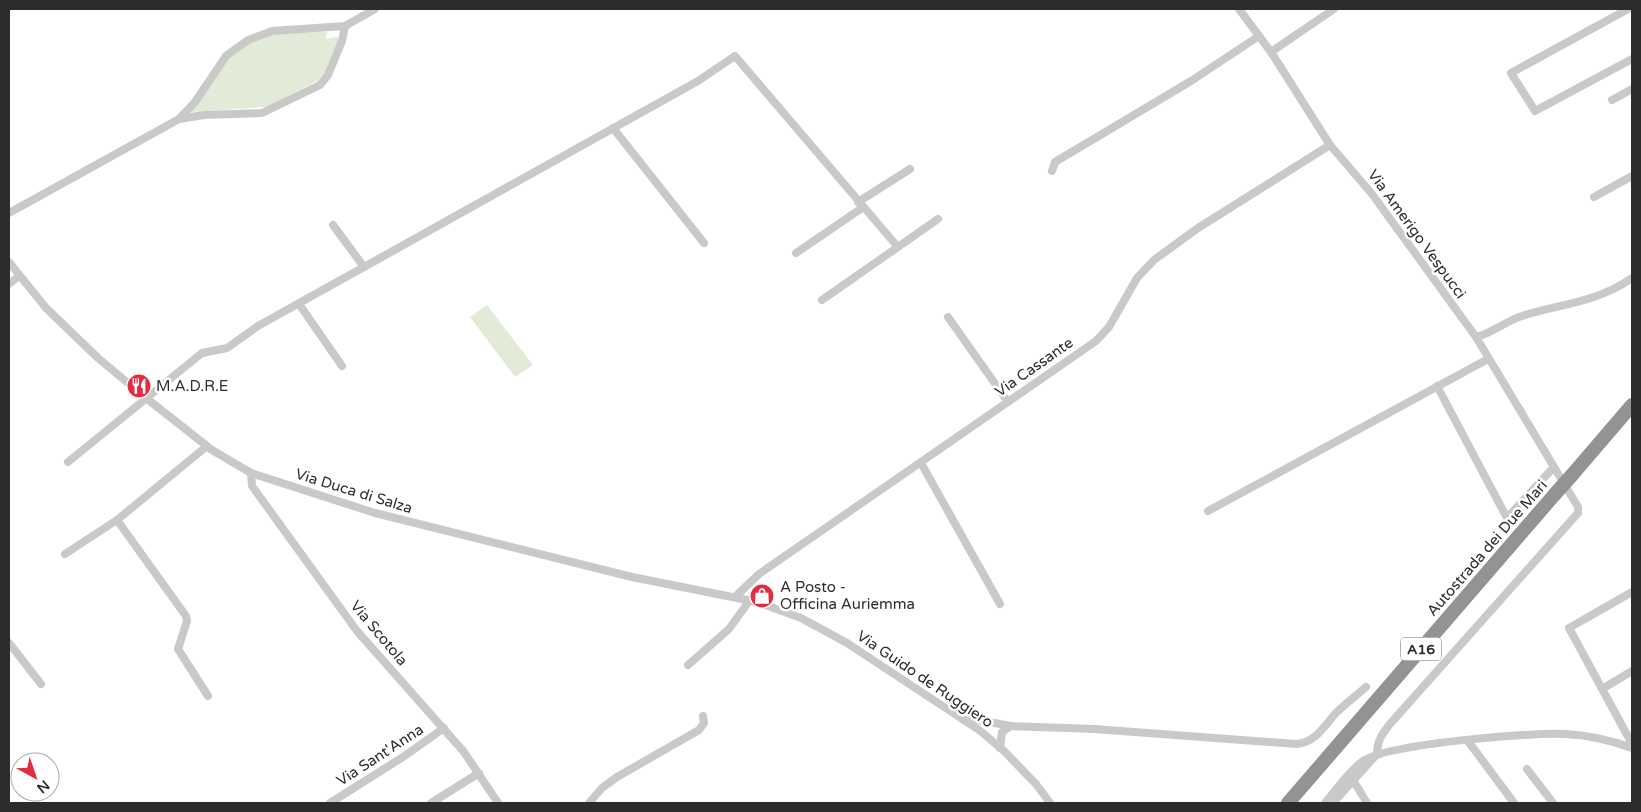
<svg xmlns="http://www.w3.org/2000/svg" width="1641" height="812" viewBox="0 0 1641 812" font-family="'Varela Round',sans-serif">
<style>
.green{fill:#e2ead8}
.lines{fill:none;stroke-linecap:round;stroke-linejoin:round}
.minor{stroke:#c9c9c9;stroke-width:8}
.motorway{stroke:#939393;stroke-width:14}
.motorway-bridge{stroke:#939393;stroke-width:14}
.labels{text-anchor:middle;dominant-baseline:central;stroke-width:5;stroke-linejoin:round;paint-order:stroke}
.shield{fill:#fff;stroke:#6b6b6b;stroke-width:1}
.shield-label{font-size:14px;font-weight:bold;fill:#2c2c2c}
.street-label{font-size:15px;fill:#2c2c2c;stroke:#fff}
.poi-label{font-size:15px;fill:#2c2c2c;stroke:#fff;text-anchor:start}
</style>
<rect width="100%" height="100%" fill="#fff"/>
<g class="green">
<path d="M327,32L326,39L337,37L339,41L324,74L319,80L267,107L191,112C205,95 215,74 229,58C254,29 294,33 327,32Z"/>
<path d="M487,305L533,365L515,377L470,317Z"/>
</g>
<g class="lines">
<g class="minor">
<path d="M1239,9L1271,52L1330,145L1372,194L1476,337C1492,333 1506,321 1522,316C1560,304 1598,302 1632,278"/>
<path d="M1628,9L1511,73L1535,111L1632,59"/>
<path d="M1271,52L1334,9"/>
<path d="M1612,100L1632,89"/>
<path d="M179,119L204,115L262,113L320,85L328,75L342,41L345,26"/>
<path d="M613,128L704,243"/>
<path d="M1052,171L1055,162L1191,81L1259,36"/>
<path d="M1594,197L1632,176"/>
<path d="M858,202L910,169"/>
<path d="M9,213L179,119L195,102L226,56L248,40L272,31L345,26L375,9"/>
<path d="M333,225L364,267"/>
<path d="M796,253L862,208"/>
<path d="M9,262L46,308L98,358L146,398L212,450L251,473L375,513L632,577L757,602L801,618L847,643L979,730L1003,750L1036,784L1050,803"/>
<path d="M9,284L19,276"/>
<path d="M822,300L938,219"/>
<path d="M299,304L342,366"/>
<path d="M948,317L1008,402"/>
<path d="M1437,386L1507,518L1553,468"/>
<path d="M68,462L202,353L227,348L258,326L698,81L735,56L897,246"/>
<path d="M921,463L1000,604"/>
<path d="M251,473L252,486L357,631L464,752L498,803"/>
<path d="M1208,511L1488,359"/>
<path d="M117,520L186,616L187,621L178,649L208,696"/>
<path d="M65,554L117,520L207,446"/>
<path d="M1632,592L1569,628L1632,744"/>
<path d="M735,597L759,574L1096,341L1109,327L1137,278L1154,260L1198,228L1330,145"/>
<path d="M9,643L41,684"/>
<path d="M688,665L729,629L750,600"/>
<path d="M1602,689L1632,671"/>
<path d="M967,718L1011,726L1094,729L1297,744C1316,742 1324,726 1336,713C1345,704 1356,696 1366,687"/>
<path d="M1468,741L1514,803"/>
<path d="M1000,748L1002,732L1011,726"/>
<path d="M1527,769L1553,803"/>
<path d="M1353,780L1367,803"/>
<path d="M330,803L403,757L444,728"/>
<path d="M431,803L479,773"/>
<path d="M589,803L602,788L617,777L699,730L704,723L703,716"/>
<path d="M1325,803C1337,789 1348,772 1363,761C1387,744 1532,732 1565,734C1589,735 1610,740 1632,748"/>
<path d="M1333,803L1377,754C1377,741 1382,734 1390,724L1578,513V507L1476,337"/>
</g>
<g class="motorway">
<path d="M1572,475L1632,405"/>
<path d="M1288,803L1555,494"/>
</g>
<path class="motorway-bridge" d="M1555,494L1572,475"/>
</g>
<defs>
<symbol id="restaurant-disc" viewBox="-11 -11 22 22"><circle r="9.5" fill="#e42c40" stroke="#fff"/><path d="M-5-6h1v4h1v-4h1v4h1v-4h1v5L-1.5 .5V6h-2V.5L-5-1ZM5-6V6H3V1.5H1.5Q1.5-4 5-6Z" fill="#fff"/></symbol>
<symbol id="shop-disc" viewBox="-11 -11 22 22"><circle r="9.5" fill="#e42c40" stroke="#fff"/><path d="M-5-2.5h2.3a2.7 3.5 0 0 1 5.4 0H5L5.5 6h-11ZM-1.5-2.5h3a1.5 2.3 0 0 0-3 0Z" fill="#fff"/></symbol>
</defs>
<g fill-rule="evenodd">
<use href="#restaurant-disc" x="125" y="372" width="28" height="28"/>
<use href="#shop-disc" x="748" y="582" width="28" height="28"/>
</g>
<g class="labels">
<rect class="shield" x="1401" y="637.5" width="40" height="23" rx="4"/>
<g class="shield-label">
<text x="1421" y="649">A16</text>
</g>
<g class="street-label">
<text transform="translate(1417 234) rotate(54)">Via Amerigo Vespucci</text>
<text transform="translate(1034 367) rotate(-35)">Via Cassante</text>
<text transform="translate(354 491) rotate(17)">Via Duca di Salza</text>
<text transform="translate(1487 548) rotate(-49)">Autostrada dei Due Mari</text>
<text transform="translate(379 633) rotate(50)">Via Scotola</text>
<text transform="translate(925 679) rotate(34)">Via Guido de Ruggiero</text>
<text transform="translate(380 755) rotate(-33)">Via Sant'Anna</text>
</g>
<g class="poi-label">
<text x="156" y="386">M.A.D.R.E</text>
<text x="780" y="587">A Posto -<tspan x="780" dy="17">Officina Auriemma</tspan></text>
</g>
</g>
<rect width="1641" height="812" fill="none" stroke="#2c2c2c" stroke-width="20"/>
<g transform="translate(35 777) rotate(140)"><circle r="24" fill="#ffffff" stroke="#ababab"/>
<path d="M0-4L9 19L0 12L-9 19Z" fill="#e42c40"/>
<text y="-8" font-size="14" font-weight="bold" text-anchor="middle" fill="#2c2c2c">N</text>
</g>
</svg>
